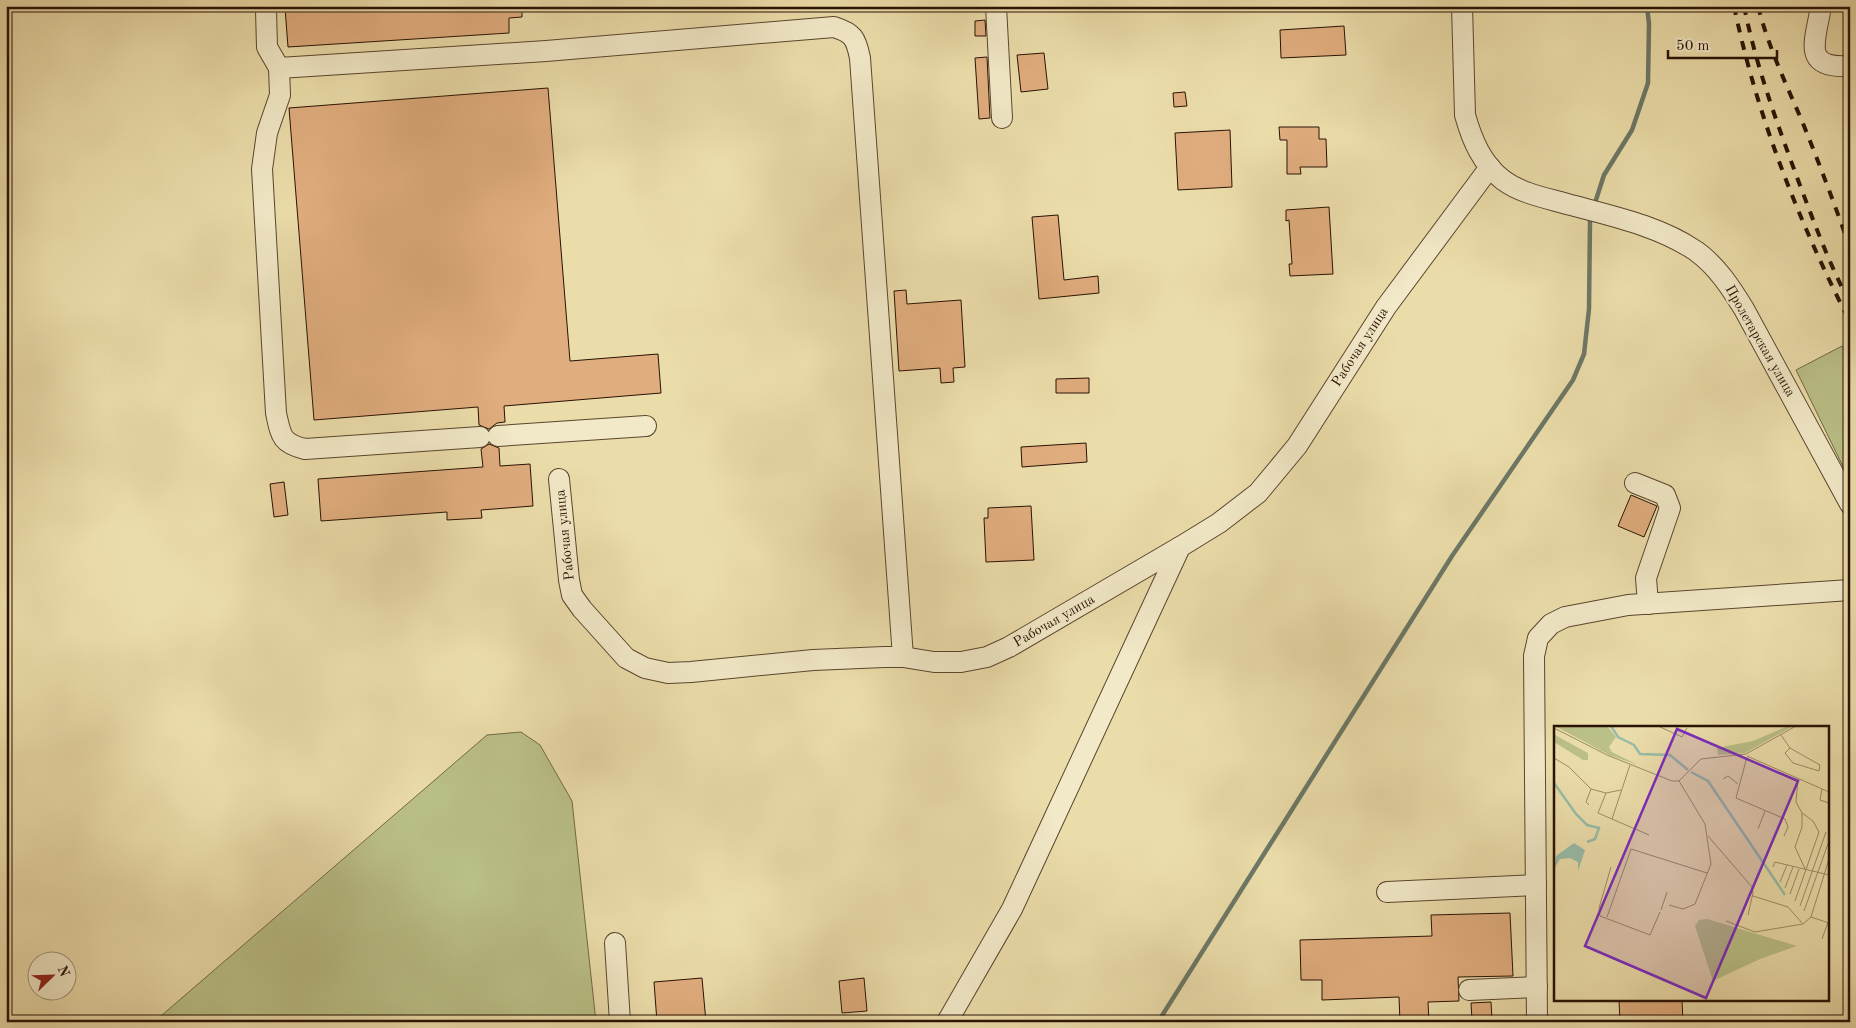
<svg xmlns="http://www.w3.org/2000/svg" width="1856" height="1028" viewBox="0 0 1856 1028" font-family="'Old Standard TT',serif">
<style>
.green{fill:#bac087;stroke:#726946}
.lines{fill:none;stroke-linecap:round;stroke-linejoin:round}
.stream{stroke:#6c7866;stroke-width:4.5}
.building{fill:#e0ad7e;stroke:#291204}
.minor-casing{stroke:#5a452e;stroke-width:22}
.minor{stroke:#f2e9c8;stroke-width:20}
.rail{stroke:#291204;stroke-width:4;stroke-dasharray:9 9;stroke-linecap:butt}
.labels{text-anchor:middle;dominant-baseline:central;stroke-width:4;stroke-linejoin:round;paint-order:stroke}
.street-label{font-size:14px;fill:#291204;stroke:#f2e9c8}
.inset-river{fill:none;stroke:#98bca8;stroke-width:2.5}
.inset-road{fill:none;stroke:#9d8c68;stroke-width:1}
.view{fill:#7b2cbf;fill-opacity:0.15;stroke:#7b2cbf;stroke-width:2.5}
.inset-edge{fill:none;stroke:#291204;stroke-width:2.5}
</style>
<rect width="100%" height="100%" fill="#ebddaa"/>
<filter id="stains"><feTurbulence type="fractalNoise" baseFrequency=".004" numOctaves="4"/><feColorMatrix values="0 0 0 0 .2 0 0 0 0 .09 0 0 0 0 .02 0 0 0 .5 -.17"/></filter>
<radialGradient id="worn" r=".72"><stop offset=".6" stop-color="#630" stop-opacity="0"/><stop offset="1" stop-color="#630" stop-opacity=".3"/></radialGradient>
<g class="green">
<path d="M1842,346L1850,360V481L1796,370Z"/>
<path d="M521,732L540,745L572,801L596,1022H154L487,735Z"/>
</g>
<g class="lines">
<g class="stream">
<path d="M1594,206L1604,175L1632,130L1648,83L1649,24L1647,6"/>
<path d="M1158,1022L1452,556L1573,380L1584,354L1589,309L1590,221L1591,216"/>
</g>
</g>
<g class="building">
<path d="M323,6H522V17L509,18V33L288,47L285,8Z"/>
<path d="M985,20L986,36H975V21Z"/>
<path d="M1344,26L1346,55L1281,58L1280,30Z"/>
<path d="M1044,53L1048,89L1021,92L1017,55Z"/>
<path d="M987,57L990,118L979,119L975,58Z"/>
<path d="M548,88L570,361L658,354L661,393L504,406L505,422L497,423L489,429L479,425L478,407L314,420L289,108Z"/>
<path d="M1185,92L1187,106L1174,107L1173,93Z"/>
<path d="M1279,127H1319V139H1326L1327,167H1300L1301,174H1287V140H1280Z"/>
<path d="M1230,130L1232,187L1178,190L1175,133Z"/>
<path d="M1329,207L1333,274L1290,276L1289,264H1292L1289,220L1286,221V210Z"/>
<path d="M1058,215L1064,280L1098,276L1099,293L1039,299L1032,217Z"/>
<path d="M906,290L907,304L961,300L965,367L953,368L954,382L941,383L940,368L899,371L894,291Z"/>
<path d="M1089,378V393H1056V379Z"/>
<path d="M1086,443L1087,462L1022,467L1021,447Z"/>
<path d="M489,444L499,448L500,466L530,464L533,506L481,510L482,518L447,520V512L321,521L318,479L483,467L481,449Z"/>
<path d="M284,482L288,515L274,517L270,484Z"/>
<path d="M1631,495L1657,506L1644,537L1618,526Z"/>
<path d="M1031,506L1034,560L986,562L984,518H988V508Z"/>
<path d="M1510,913L1513,976L1458,977L1459,1001L1428,1002L1429,1022H1400L1399,997L1322,1000V980H1301L1300,940L1432,936L1431,915Z"/>
<path d="M702,978L706,1022H657L654,982Z"/>
<path d="M864,978L867,1011L842,1013L839,981Z"/>
<path d="M1619,999H1682L1683,1022H1620Z"/>
<path d="M1491,1002L1492,1019L1472,1020L1471,1003Z"/>
</g>
<g class="lines">
<defs>
<g id="minor">
<path d="M268,6L266,10L267,47L279,68L280,95L267,133L262,169L276,413C281,436 281,443 305,449L480,437"/>
<path d="M996,6L1002,118"/>
<path d="M1462,6L1465,115C1472,140 1482,164 1503,180C1519,192 1541,197 1560,202C1606,215 1656,224 1696,251C1717,266 1731,288 1744,309L1850,504"/>
<path d="M1821,6C1816,40 1800,69 1850,66"/>
<path d="M279,68L546,51L834,27C853,33 856,38 860,58L903,657"/>
<path d="M498,436L646,426"/>
<path d="M559,479L569,580L572,595L582,609L626,658L645,668L668,673L691,672L813,660L884,657H903L934,662H961L987,657L1009,647L1180,547L1219,523L1258,493L1297,446L1386,307L1490,167"/>
<path d="M1635,483L1665,495L1670,508L1646,578L1648,604"/>
<path d="M1387,892L1536,885"/>
<path d="M615,943L620,1022"/>
<path d="M1469,990L1537,987"/>
<path d="M947,1022L1012,909L1180,547"/>
<path d="M1537,1022L1534,656L1538,638L1551,624L1565,617L1628,605L1850,590"/>
</g>
</defs>
<use href="#minor" class="minor-casing"/>
<use href="#minor" class="minor"/>
<g class="rail">
<path d="M1734,6C1757,117 1799,222 1850,322"/>
<path d="M1744,6C1756,66 1777,123 1798,180C1814,222 1829,264 1850,303"/>
<path d="M1758,6C1768,46 1786,84 1802,121C1819,163 1835,205 1850,248"/>
</g>
</g>
<g class="labels">
<g class="street-label">
<text transform="translate(1760 341) rotate(60)">Пролетарская улица</text>
<text transform="translate(1360 347) rotate(-57)">Рабочая улица</text>
<text transform="translate(565 535) rotate(-96)">Рабочая улица</text>
<text transform="translate(1054 621) rotate(-30)">Рабочая улица</text>
</g>
</g>
<g transform="translate(1554 726)">
<rect width="275" height="275" fill="#ebddaa"/>
<path d="M1,0H53L62,11L55,21L58,26L84,39L55,29ZM234,0H239L191,27L164,29L163,22L199,15ZM1,9L34,27V34H29L0,16ZM153,193L243,220L206,233L159,255L141,200L145,194Z" fill="#bac087"/>
<path d="M20,117L31,124L24,145V136L16,132L6,133L0,143L2,130Z" fill="#98bca8"/>
<path class="inset-river" d="M57,0L64,11L80,19L86,28L116,29L134,44M137,46L154,55L231,169M0,57L22,88L33,99L45,102L41,113L33,116"/>
<path class="inset-road" d="M104,0L128,11L133,2M0,2L53,29L118,55H125M227,9L236,22L266,39L265,45L239,37L231,27L236,22M193,30L275,66M193,31L182,72L231,93L234,101L230,110M0,32L15,41L37,63L52,67L67,64M76,39L58,93L95,109M169,53L174,50L184,58M244,53L242,76L248,87V101L241,121L251,143M125,55L147,33L192,28L242,0M268,63L266,74L275,77M52,67L44,87L58,93M35,79L32,76L37,63M204,103L211,85M154,110L198,161L199,167L194,189M57,141L45,182L46,190L96,209L106,186M219,141L221,136L275,149M226,156L233,139M231,162L239,141M236,168L245,143M199,170L234,181L248,197M241,175L265,106L259,95L248,87M115,179L129,183L141,178L157,138L151,98L125,55M246,180L272,106M107,184L113,166M250,185L275,115M53,191L77,123L153,147M257,191L275,133M172,195L201,206L249,198L257,191L275,197M268,213L274,196"/>
<path class="view" d="M123,3L244,55L152,272L31,220Z"/>
<rect width="275" height="275" class="inset-edge"/>
</g>
<rect width="1856" height="1028" fill="none" stroke="#ebddaa" stroke-width="25"/>
<rect x="8" y="8" width="1841" height="1013" fill="none" stroke="#291204" stroke-width="2.5"/>
<rect x="12" y="12" width="1831" height="1003" fill="none" stroke="#291204"/>
<g transform="translate(52 976) rotate(67)"><circle r="24" fill="#f2e9c8" stroke="#a2937a"/>
<path d="M0-4L9 19L0 12L-9 19Z" fill="#8f2418"/>
<text y="-8" font-size="14" font-weight="bold" text-anchor="middle" fill="#291204">N</text>
</g>
<path d="M1668 50v8h109v-8" fill="none" stroke="#291204" stroke-width="2.5"/>
<text x="1676" y="50" font-size="15" fill="#291204" stroke="#f2e9c8" stroke-width="4" paint-order="stroke">50 m</text>
<rect width="100%" height="100%" filter="url(#stains)"/>
<rect width="100%" height="100%" fill="url(#worn)"/>
</svg>
